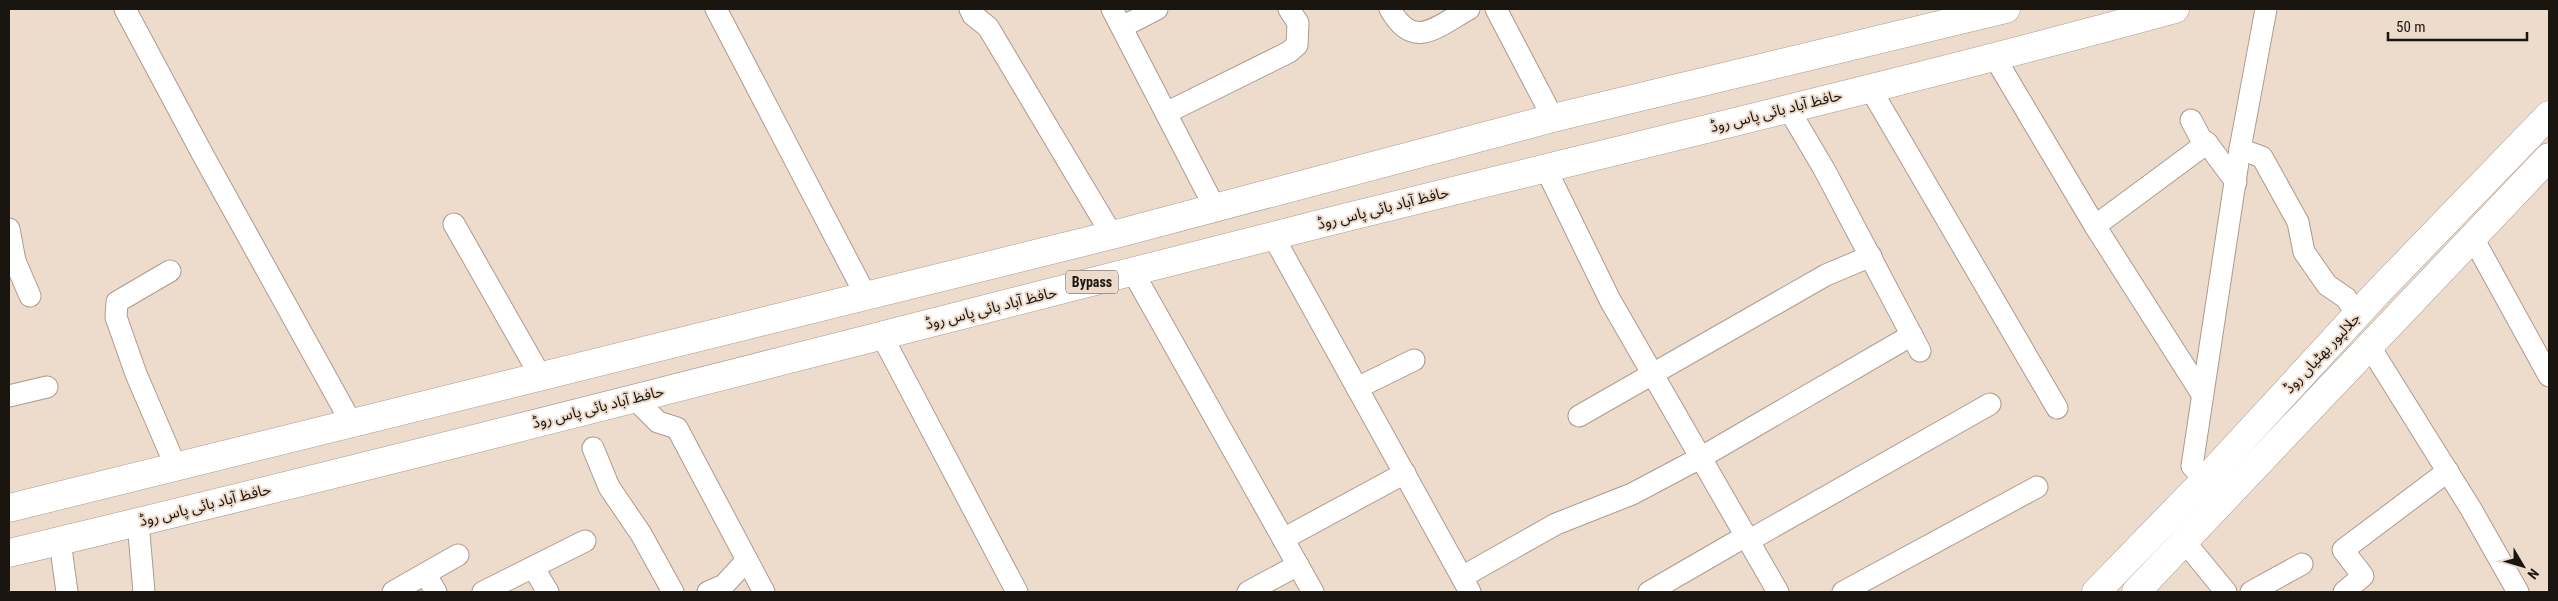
<svg xmlns="http://www.w3.org/2000/svg" width="2558" height="601" viewBox="0 0 2558 601" font-family="'Roboto Condensed','Noto Sans Arabic',sans-serif">
<style>
.lines{fill:none;stroke-linecap:round;stroke-linejoin:round}
.minor-casing{stroke:#ac9b8d;stroke-width:23}
.major-casing{stroke:#ac9b8d;stroke-width:29}
.highway-casing{stroke:#ac9b8d;stroke-width:29}
.minor{stroke:#fff;stroke-width:21}
.major{stroke:#fff;stroke-width:28}
.highway{stroke:#fff;stroke-width:28}
.labels{text-anchor:middle;dominant-baseline:central;stroke-width:4;stroke-linejoin:round;paint-order:stroke}
.shield{fill:#eddbcc;stroke:#5a5048;stroke-width:1}
.shield-label{font-size:14px;font-weight:bold;fill:#1b150f}
.street-label{font-size:15px;fill:#1b150f;stroke:#eddbcc}
</style>
<rect width="100%" height="100%" fill="#eddbcc"/>
<g class="lines">
<defs>
<g id="minor">
<path d="M125,9L203,155L352,424"/>
<path d="M716,9L866,296"/>
<path d="M970,9L973,15L988,27L1112,235"/>
<path d="M1112,9L1215,208"/>
<path d="M1390,9C1414,52 1437,26 1469,9"/>
<path d="M1496,9L1553,118"/>
<path d="M1122,27L1157,9"/>
<path d="M1995,58L2095,226L2202,394"/>
<path d="M1870,88L2057,408"/>
<path d="M1788,108L1824,169L1920,351"/>
<path d="M1166,113L1289,52L1297,45L1298,23L1289,9"/>
<path d="M2191,120L2201,139L2207,143L2236,182"/>
<path d="M2240,149L2262,157L2298,222L2304,252L2327,285L2346,298L2357,315"/>
<path d="M1545,167L1610,300L1778,592"/>
<path d="M454,224L541,377"/>
<path d="M2095,226L2207,143"/>
<path d="M9,229L15,261L30,296"/>
<path d="M1273,236L1470,592"/>
<path d="M2473,238L2549,376"/>
<path d="M170,271L117,302L116,317L136,374L176,467"/>
<path d="M1133,272L1313,592"/>
<path d="M882,336L1017,592"/>
<path d="M2370,347L2471,509L2518,592"/>
<path d="M1357,388L1414,360"/>
<path d="M9,396L47,387"/>
<path d="M634,398L658,422L677,428L764,592"/>
<path d="M1579,416L1826,275L1871,256"/>
<path d="M593,448L609,487L641,534L673,592"/>
<path d="M2205,480L2192,466L2240,149L2266,9"/>
<path d="M138,522L144,592"/>
<path d="M1283,539L1405,473"/>
<path d="M60,541L67,592"/>
<path d="M1748,541L1990,404"/>
<path d="M2184,541L2226,592"/>
<path d="M533,567L548,592"/>
<path d="M426,575L436,592"/>
<path d="M1462,577L1556,524L1632,494L1700,458L1912,335"/>
<path d="M393,592L458,555"/>
<path d="M483,592L585,541"/>
<path d="M708,592L724,585L747,560"/>
<path d="M1248,592L1298,565"/>
<path d="M1649,592L1746,536"/>
<path d="M1843,592L2037,487"/>
<path d="M2251,592L2302,564"/>
<path d="M2344,592L2363,576L2343,550L2448,471"/>
</g>
<g id="major">
<path d="M2096,592L2205,480L2378,292L2549,115"/>
<path d="M2136,592L2549,157"/>
</g>
<g id="highway">
<path d="M9,508L1120,233L1553,118L2006,9"/>
<path d="M9,553C442,450 873,337 1304,228C1595,155 1886,88 2175,9"/>
</g>
</defs>
<use href="#minor" class="minor-casing"/>
<use href="#major" class="major-casing"/>
<use href="#highway" class="highway-casing"/>
<use href="#minor" class="minor"/>
<use href="#major" class="major"/>
<use href="#highway" class="highway"/>
</g>
<g class="labels">
<rect class="shield" x="1066" y="270.5" width="52" height="23" rx="4"/>
<g class="shield-label">
<text x="1092" y="282">Bypass</text>
</g>
<g class="street-label">
<text transform="translate(1776 111) rotate(-14)">حافظ آباد بائی پاس روڈ</text>
<text transform="translate(1383 208) rotate(-14)">حافظ آباد بائی پاس روڈ</text>
<text transform="translate(991 308) rotate(-14)">حافظ آباد بائی پاس روڈ</text>
<text transform="translate(2322 353) rotate(-47)">جلالپور بھٹیاں روڈ</text>
<text transform="translate(598 407) rotate(-14)">حافظ آباد بائی پاس روڈ</text>
<text transform="translate(205 505) rotate(-14)">حافظ آباد بائی پاس روڈ</text>
</g>
</g>
<rect width="2558" height="601" fill="none" stroke="#1b150f" stroke-width="20"/>
<g transform="translate(2523 566) rotate(128)" stroke="#eddbcc" stroke-width="4" paint-order="stroke">
<path d="M0-4L9 19L0 12L-9 19Z" fill="#1b150f"/>
<text y="-8" font-size="14" font-weight="bold" text-anchor="middle" fill="#1b150f">N</text>
</g>
<path d="M2388 32v8h139v-8" fill="none" stroke="#1b150f" stroke-width="2.5"/>
<text x="2396" y="32" font-size="15" fill="#1b150f" stroke="#eddbcc" stroke-width="4" paint-order="stroke">50 m</text>
</svg>
